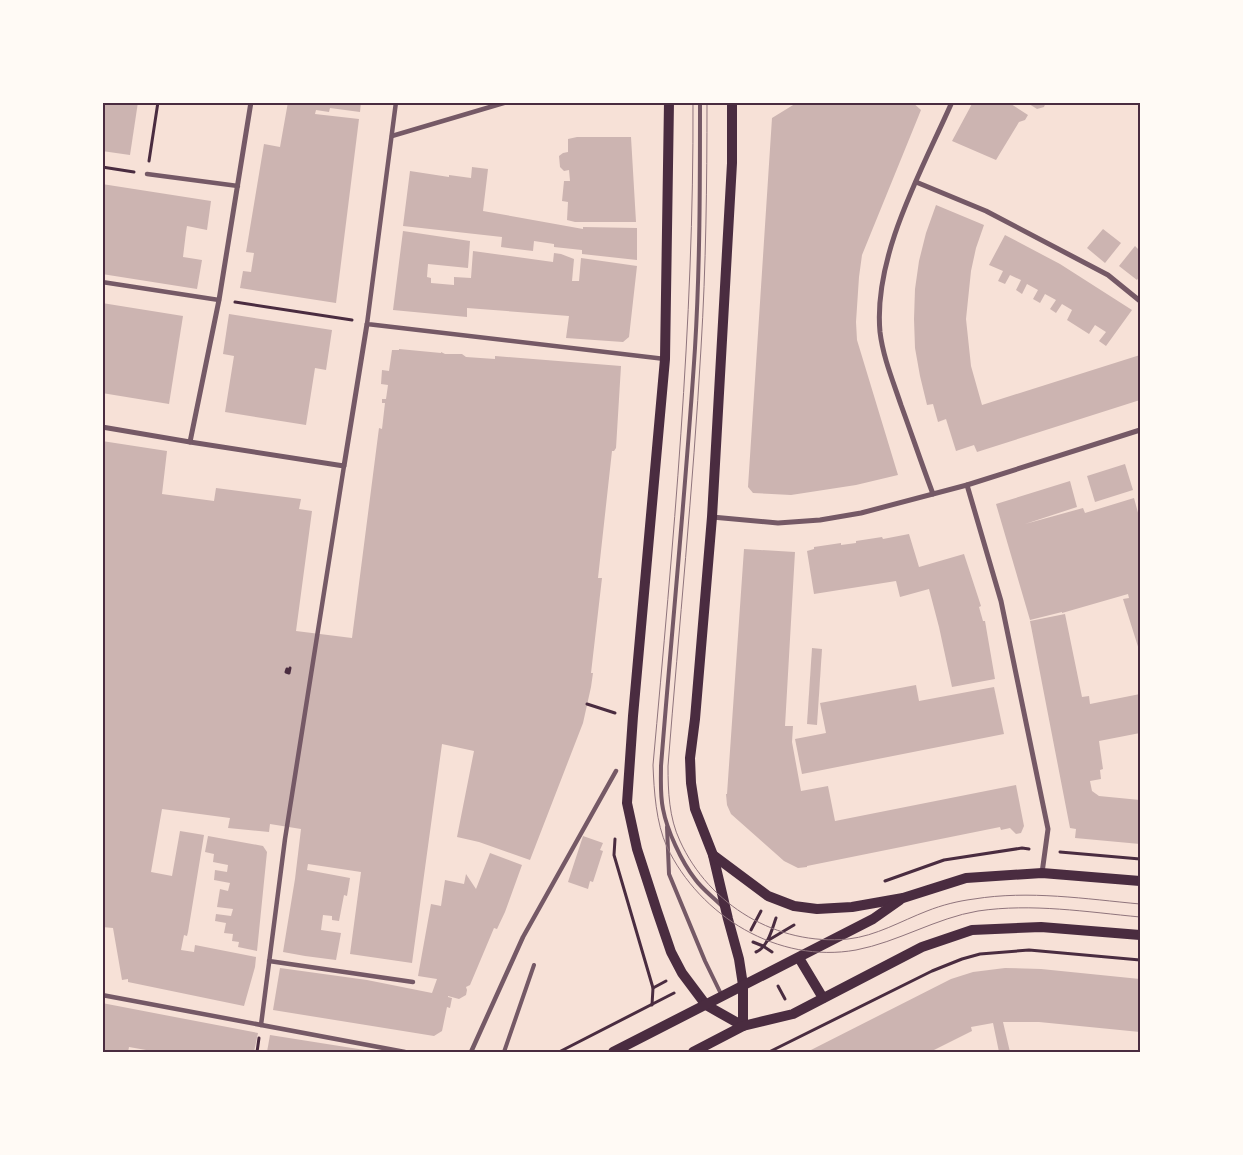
<svg xmlns="http://www.w3.org/2000/svg" width="1243" height="1155" viewBox="0 0 1243 1155" font-family="Roboto,sans-serif">
<style>
.building{fill:#ccb4b1}
.lines{fill:none;stroke-linecap:round;stroke-linejoin:round}
.path{stroke:#4a2c40;stroke-width:3}
.service{stroke:#755966;stroke-width:4}
.pedestrian{stroke:#755966;stroke-width:4.5}
.minor{stroke:#755966;stroke-width:5}
.secondary{stroke:#4a2c40;stroke-width:10}
.tram{stroke:#8f747c;stroke-width:1}
.neatline{fill:none;stroke:#4a2c40;stroke-width:2}
</style>
<rect width="100%" height="100%" fill="#f7e1d7"/>
<g class="building">
<path d="M102,102H138L130,155L102,151Z"/>
<path d="M288,102H361L360,112L330,108L329,112L316,110L315,114L359,119L336,303L240,288L243,271L251,272L254,253L246,252L264,144L280,147Z"/>
<path d="M798,102H912L921,110L862,255L859,277L856,322L857,340L898,475L856,485L791,495L753,493L748,487L772,118Z"/>
<path d="M973,102H1008L1028,115L1025,120L1019,122L996,160L952,141Z"/>
<path d="M1026,102H1046L1044,107L1037,109Z"/>
<path d="M577,137H631L636,222H575L567,220L568,202L562,201L564,181H570L569,170L564,171L560,167L559,156L563,153L568,152V139Z"/>
<path d="M472,167L488,169L483,211L583,229V227L637,228V260L582,254V250L554,247V244L534,241L533,251L501,247L502,237L403,226L410,171L449,177V175L471,178Z"/>
<path d="M102,184L211,201L207,230L187,226L186,232L183,257L202,260L197,289L102,274Z"/>
<path d="M936,205L984,225L976,248L971,271L966,319L971,366L982,405L1140,355V400L977,452L974,445L956,451L946,419L938,422L933,404L927,405L920,376L915,348L914,319L915,289L919,261L926,233Z"/>
<path d="M1103,229L1121,243L1105,263L1087,248Z"/>
<path d="M403,231L470,241L468,268L428,264L427,277L431,278V283L454,285V277L471,278L473,251L553,262L554,253L561,254L574,259L572,281H579L581,258L637,266L629,337L623,342L566,338L569,316L467,308V317L393,310Z"/>
<path d="M1005,235L1060,264L1132,310L1106,346L1099,341L1106,332L1095,325L1089,334L1067,320L1072,310L1062,304L1056,313L1050,309L1056,300L1045,294L1040,303L1033,299L1038,290L1027,284L1022,294L1016,290L1021,280L1010,275L1005,284L998,281L1003,271L989,265Z"/>
<path d="M1135,246L1140,251V275L1137,280L1119,266Z"/>
<path d="M102,303L183,316L169,404L102,393Z"/>
<path d="M229,314L332,330L326,370L315,368L306,425L225,412L234,356L223,354Z"/>
<path d="M399,349L441,353V352L445,354H462L466,357L495,359V356L621,366L616,448L614,451H612L598,578H602L591,673H593L591,687L583,723L530,860L479,842L457,837L474,751L442,744L412,963L350,954L361,872L308,864L307,870L350,878L347,896L344,895L339,921L332,920V916L323,915L321,930L341,933L336,960L305,956L283,952L295,879L301,829L270,824L269,832L228,828L230,818L162,809L151,872L172,876L180,831L204,835L188,932L187,936L184,935L181,950L194,952L195,945L256,957L255,967L244,1006L128,982V979L122,980L113,928L102,927V441L167,451L162,494L214,501L216,488L301,499L299,509L312,511L296,631L352,638L379,428L382,429L385,403H382V399H386L388,385L381,384L382,370L389,371L392,350H399Z"/>
<path d="M1125,464L1133,490L1095,502L1087,476Z"/>
<path d="M1070,481L1077,507L1025,524L1083,508L1085,513L1134,498L1140,520V653L1123,599L1129,598L1128,594L1062,613V612L1030,620L996,504Z"/>
<path d="M909,534L919,567L964,554L981,606L979,607L983,621H985L995,679L952,687L939,627L929,589L900,597L896,581L814,594L807,551L814,549V547L841,543V545L856,543V541L882,537L883,539Z"/>
<path d="M744,549L795,552L785,726H793L792,742L801,791L828,786L835,821L1016,785L1024,826L1021,833L1016,834L1010,828L1001,830L1000,827L807,866V867L798,868L784,861L731,814L727,805L726,794H727Z"/>
<path d="M1065,614L1082,697L1089,696L1090,704L1140,694V733L1099,741L1103,769L1100,770L1101,779L1090,781L1092,791L1099,796L1140,800V844L1075,838L1076,829L1070,828L1030,621Z"/>
<path d="M812,648L822,649L817,725L807,724Z"/>
<path d="M916,685L919,701L994,687L1004,734L802,774L795,739L826,733L820,703Z"/>
<path d="M208,836L263,846L267,852L257,951L238,947L239,942L232,941L233,934L224,933L226,923L215,921L216,914L231,916L233,909L217,907L220,889L228,891L230,883L214,880L215,870L227,872L228,865L213,862L214,854L205,852Z"/>
<path d="M583,836L603,843L600,850L603,851L593,882L590,881L588,889L568,882Z"/>
<path d="M490,853L522,865L505,912L497,929L494,928L470,985L466,987L467,990L466,995L459,999L448,996V997L452,998L450,1008L447,1007L442,1031L434,1036L273,1010L280,968L367,980L432,993L437,979L418,976L431,904L441,906L445,880L464,884L466,874L476,889Z"/>
<path d="M1005,968L1041,969L1140,979V1032L1039,1022H1003L1010,1052H999L993,1023L971,1027L972,1031L930,1052H807L951,979L973,972Z"/>
<path d="M102,1003L258,1033L254,1052H146V1050L129,1047L128,1052H102Z"/>
<path d="M270,1035L371,1051V1052H267Z"/>
</g>
<g class="lines">
<g class="path">
<path d="M149,161L158,102"/>
<path d="M102,167L134,172"/>
<path d="M235,302L352,320"/>
<path d="M287,669L286,672L289,673L290,668"/>
<path d="M587,704L615,713"/>
<path d="M615,839L614,855L653,988L652,1005"/>
<path d="M1060,852L1140,859"/>
<path d="M885,881L944,860L1022,848L1029,849"/>
<path d="M751,930L761,911"/>
<path d="M767,941L794,925"/>
<path d="M753,942L763,946L772,952"/>
<path d="M756,952C768,947 772,929 776,918"/>
<path d="M778,986L785,999"/>
<path d="M653,988L666,981"/>
<path d="M257,1052L259,1038"/>
<path d="M559,1052L674,993"/>
<path d="M769,1052L932,971L962,959L980,954L1029,950L1140,960"/>
</g>
<g class="service">
<path d="M700,102C700,184 700,266 695,348C686,487 672,627 661,766C661,780 660,795 663,809C667,830 681,861 695,879C702,889 713,897 722,906"/>
<path d="M667,827L669,874L705,961L722,996"/>
<path d="M504,1052L534,965"/>
</g>
<g class="pedestrian">
<path d="M396,102L367,324L665,359"/>
<path d="M392,136L507,102"/>
<path d="M147,174L238,186"/>
<path d="M102,282L219,300"/>
<path d="M269,961L413,982"/>
<path d="M102,995L405,1052"/>
<path d="M261,1025L285,839L344,466"/>
<path d="M471,1052L523,937L616,771"/>
</g>
<g class="minor">
<path d="M916,182L986,211L1108,275L1140,301"/>
<path d="M102,427L190,442L344,466L367,324"/>
<path d="M190,442L219,300L251,102"/>
<path d="M967,485L1001,601L1048,829L1042,873"/>
<path d="M933,494C922,465 912,435 901,405C893,381 883,357 880,332C873,256 922,170 952,102"/>
<path d="M712,517L778,523L820,520L861,513L967,485L1140,430"/>
</g>
<g class="secondary">
<path d="M669,102L665,359L633,716L627,803L637,849L657,911L671,952L682,973L706,1005L743,1026"/>
<path d="M732,102V163L712,517L695,719L690,758L691,783L695,809L713,855L728,919L739,959L743,985V1026"/>
<path d="M713,855L768,896L794,906L817,909L852,907L903,898L966,878L1042,873L1140,881"/>
<path d="M799,958L823,998"/>
<path d="M613,1052L873,919L900,900"/>
<path d="M693,1052L743,1026L793,1014L922,947L972,930L1041,927L1140,935"/>
</g>
<g class="tram">
<path d="M693,102C694,324 673,544 653,765C654,791 656,823 667,847C700,916 778,964 856,950C898,942 936,918 978,911C1032,903 1087,912 1140,917"/>
<path d="M707,102C707,184 706,266 701,348C693,488 679,627 668,766C668,791 669,818 680,841C709,905 777,946 848,939C876,936 901,921 927,911C942,905 958,901 974,899C1029,890 1086,899 1140,904"/>
</g>
</g>
<rect width="1243" height="1155" fill="none" stroke="#fffaf5" stroke-width="208"/>
<rect x="104" y="104" width="1035" height="947" class="neatline"/>
</svg>
